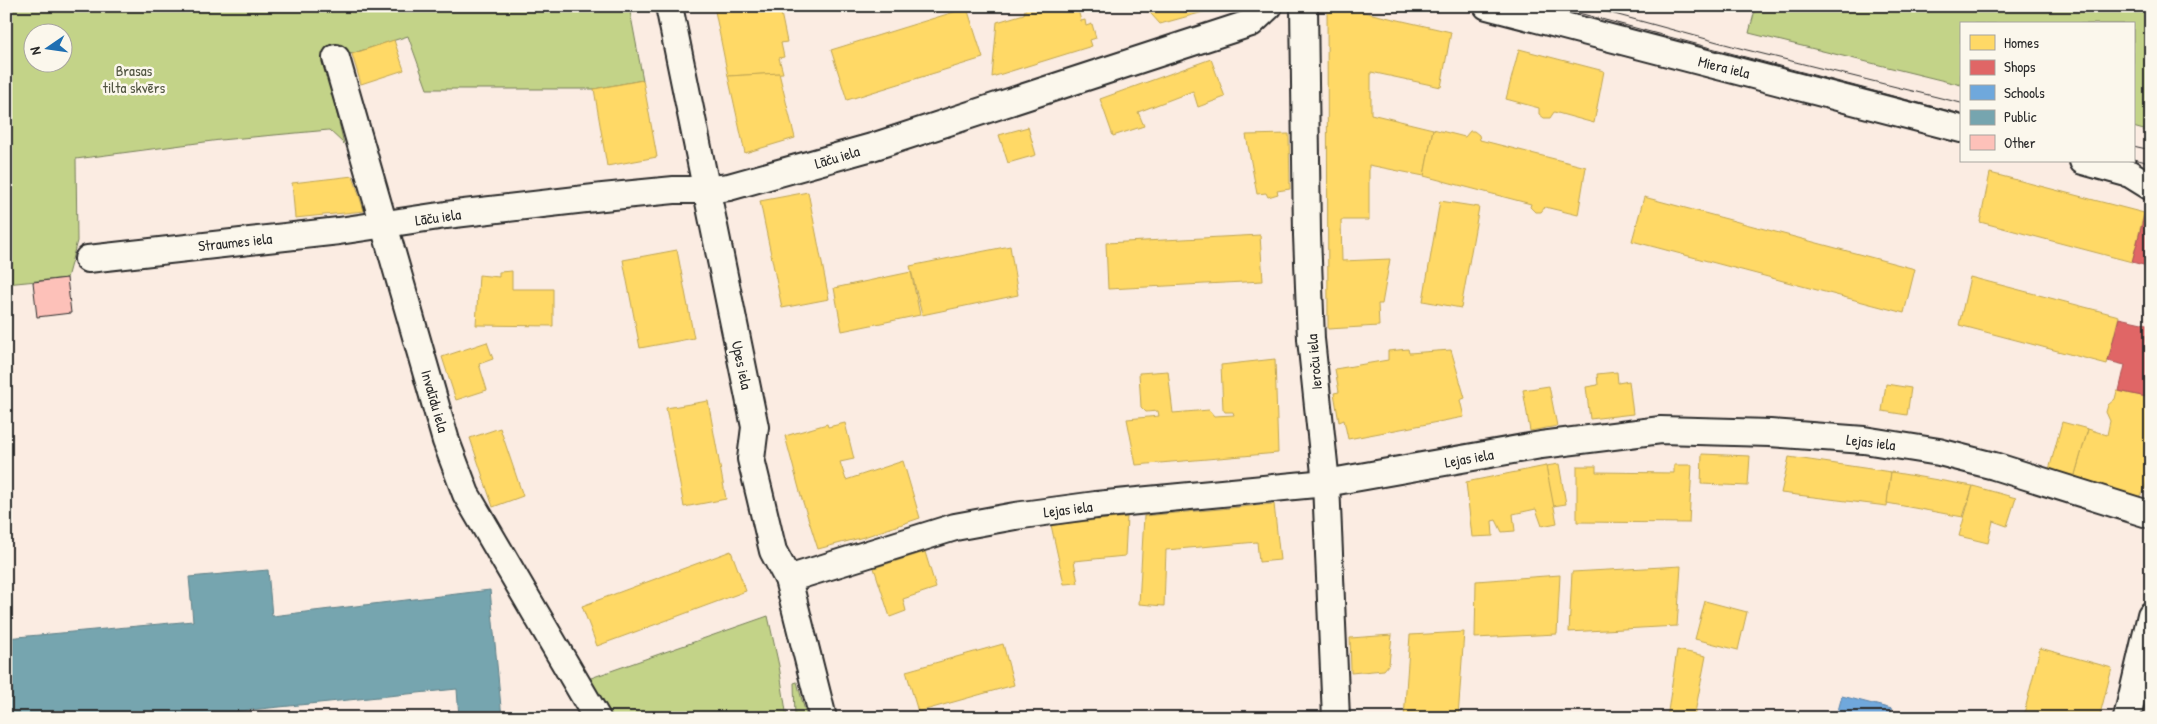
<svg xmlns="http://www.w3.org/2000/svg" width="2157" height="724" viewBox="0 0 2157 724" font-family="'Patrick Hand',sans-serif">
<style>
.green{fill:#c3d388;stroke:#777f5a;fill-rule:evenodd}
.homes{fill:#ffd966;stroke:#bfa554}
.shops{fill:#e06666;stroke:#aa5454}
.schools{fill:#6fa8dc;stroke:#5b82a7}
.public{fill:#76a5af;stroke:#608087}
.building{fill:#fdc1b9;stroke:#2b2b2b}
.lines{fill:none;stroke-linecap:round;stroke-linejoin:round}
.minor-casing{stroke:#2b2b2b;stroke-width:30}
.minor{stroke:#fbf7ec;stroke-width:26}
.tram{stroke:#2b2b2b;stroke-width:1}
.labels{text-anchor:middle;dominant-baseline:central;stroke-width:5;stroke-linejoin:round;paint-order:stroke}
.street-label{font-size:15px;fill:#2b2b2b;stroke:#fbf7ec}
.park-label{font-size:15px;fill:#515542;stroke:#fbf7ec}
</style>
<rect width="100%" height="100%" fill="#fbece2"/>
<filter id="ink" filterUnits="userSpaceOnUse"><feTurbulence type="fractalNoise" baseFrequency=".02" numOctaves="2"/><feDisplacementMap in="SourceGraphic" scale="10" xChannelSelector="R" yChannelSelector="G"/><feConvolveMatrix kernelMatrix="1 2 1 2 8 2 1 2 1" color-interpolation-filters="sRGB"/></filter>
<g filter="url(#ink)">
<g class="green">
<path d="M6,6H629L643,80L594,89H427L408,36L325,62L344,144L329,130L220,140L76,159L77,241L67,278L6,284ZM32,32H62V62H32Z"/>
<path d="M1756,6H2151V132L2133,127V24H1961V85L1749,33Z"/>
<path d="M768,616L779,666L787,718H611L588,679Z"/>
<path d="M797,682L807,718H795L794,683Z"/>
</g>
<g class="homes">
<path d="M714,6H775L777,14L781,13L787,42L781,43L784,57L779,58L783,73L728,76Z"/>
<path d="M1077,6L1081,21L1085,20L1086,26L1092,24L1096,38L1090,40L1092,46L992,77L997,22L1024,14L1026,6Z"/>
<path d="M1144,6H1225L1160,24Z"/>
<path d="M1327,6H1337L1451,32L1441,87L1371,72V114L1433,129L1424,176L1369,165V220H1341L1342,261L1390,259L1382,304H1378L1379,326L1328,329Z"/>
<path d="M967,8L983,58L847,100L831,50Z"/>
<path d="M394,40L404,70L361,84L352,54Z"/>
<path d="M1519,49L1604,71L1594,123L1554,112L1550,118H1544L1539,114V108L1506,99Z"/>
<path d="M1211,59L1225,97L1198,107L1193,91L1138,112L1144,126L1113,136L1100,99Z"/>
<path d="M779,73L795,138L745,153L728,76Z"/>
<path d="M643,80L657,157L607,166L594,89Z"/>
<path d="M1028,127L1036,155L1008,163L999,135Z"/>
<path d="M1433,129L1465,137L1470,131H1474L1479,135L1480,140L1586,167L1578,215L1545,207L1541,212H1535L1530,207L1531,204L1424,176Z"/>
<path d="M1289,134L1290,189L1277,191L1278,194L1268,197L1266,193L1257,194L1246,135Z"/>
<path d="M1990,173L2144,213L2132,262L1980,222Z"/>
<path d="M353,176L364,211L295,218L292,183Z"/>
<path d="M808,192L829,299L782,308L760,201Z"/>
<path d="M1644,197L1915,269L1904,313L1632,241Z"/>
<path d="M1440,201L1479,207L1461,308L1423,301Z"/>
<path d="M1260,235L1263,281L1108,289L1106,243Z"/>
<path d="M1010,246L1018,295L922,315L910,266Z"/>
<path d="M677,250L694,338L640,348L623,260Z"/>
<path d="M512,271V289H553V326L476,325L479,275L499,277V272Z"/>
<path d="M911,272L920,315L842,331L834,288Z"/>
<path d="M1970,277L2119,316L2107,364L1959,325Z"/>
<path d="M487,342L493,359L479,364L487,390L456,400L442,357Z"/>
<path d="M1408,349L1409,353L1451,350L1465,398L1460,400L1464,417L1348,439L1344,420L1339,422L1334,393L1339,392L1335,369L1388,360V351Z"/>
<path d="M1275,359L1278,453L1136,465L1127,419L1159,416L1158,411L1146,412L1141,407L1139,373L1168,371L1173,413L1209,410L1214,416L1234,415L1233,412H1225L1223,409L1221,365Z"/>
<path d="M1617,372L1618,383L1629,381L1633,414L1590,419L1586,387L1598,385L1597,374Z"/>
<path d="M1886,384L1911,388L1907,415L1882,411Z"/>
<path d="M1549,386L1557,426L1530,431L1523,390Z"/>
<path d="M2117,391L2151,398V465L2144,492L2138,497L2074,478L2088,429L2107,435L2110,421L2106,412L2108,405L2115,399Z"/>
<path d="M708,401L726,499L684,507L666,408Z"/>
<path d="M2062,422L2088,429L2074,478L2049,470Z"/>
<path d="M845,423L854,459L840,462L846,480L903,461L920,518L864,537L818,549L801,496L785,436L827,424L828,427Z"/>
<path d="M500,428L523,496L493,507L470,438Z"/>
<path d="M1702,454L1750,456L1748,486L1701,484Z"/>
<path d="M1789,457L1891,472L1887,506L1781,493Z"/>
<path d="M1559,464L1566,504L1553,506L1546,466Z"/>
<path d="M1674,465H1692L1689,523L1577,522V466H1596V472L1674,473Z"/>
<path d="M1546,466L1557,523L1542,526L1536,509L1513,514L1515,531L1502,532L1496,520L1492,521L1493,536L1472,537L1466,482Z"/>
<path d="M1891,472L1973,486L1963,517L1887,503Z"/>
<path d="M1973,486L2016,498L2007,526L1993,521L1988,543L1959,536Z"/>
<path d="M1274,504L1280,560L1259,562L1257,542L1166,550L1164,606L1139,604L1144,516Z"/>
<path d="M1127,517L1125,556L1074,561L1078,583L1064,584L1051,525Z"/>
<path d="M731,551L746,591L597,646L582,606Z"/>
<path d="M925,552L936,588L903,599L906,611L890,617L874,568Z"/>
<path d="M1681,566L1677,626L1569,632L1572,572Z"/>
<path d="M1560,575L1557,634L1475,638L1476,581Z"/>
<path d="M1705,601L1747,612L1738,650L1695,639Z"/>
<path d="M1464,632L1458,718H1404L1410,635Z"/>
<path d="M1392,635L1389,664L1384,670L1351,673L1350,638Z"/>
<path d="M1003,644L1014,685L918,712L906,671Z"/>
<path d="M2040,648L2112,668L2099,718H2023Z"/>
<path d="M1677,650L1706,656L1694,718H1667Z"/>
</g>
<g class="shops">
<path d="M2145,213L2151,214V267L2132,262Z"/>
<path d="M2119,318L2151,325V398L2119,391L2125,365L2108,361Z"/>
</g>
<path class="schools" d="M1842,696L1892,709L1889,718H1836Z"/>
<path class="public" d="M268,570L272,616L490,590L502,718H459L457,689L171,718H6V638L193,621L189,577Z"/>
<path class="building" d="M67,278L71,313L37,317L33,282Z"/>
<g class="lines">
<defs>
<g id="minor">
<path d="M669,6L755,427L751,459L760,496L773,551L788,579L823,718"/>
<path d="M1304,6L1307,235L1311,339L1326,483L1336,718"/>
<path d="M1487,6L1961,129"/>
<path d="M336,58L446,441L466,494L597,718"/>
<path d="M2083,161L2130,174L2151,187"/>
<path d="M88,259L339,231L446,215L603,197L674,190H705L729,187L872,147L1251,23L1269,6"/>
<path d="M788,579L955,527L1015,516L1096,505L1326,483L1541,445L1661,430L1770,433L1864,440L1939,452L1994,466L2151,515"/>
<path d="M2127,718L2151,615"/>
</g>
</defs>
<use href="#minor" class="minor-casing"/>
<use href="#minor" class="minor"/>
<g class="tram">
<path d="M1552,6L1961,114"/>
<path d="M1585,6L1747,50L1961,103"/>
<path d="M2133,146L2151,150"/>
<path d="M2133,159L2151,163"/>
</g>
</g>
</g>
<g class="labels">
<g class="street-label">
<text transform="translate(1724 67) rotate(14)">Miera iela</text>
<text transform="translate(837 157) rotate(-17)">Lāču iela</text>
<text transform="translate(438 217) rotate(-8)">Lāču iela</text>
<text transform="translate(235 242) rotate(-6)">Straumes iela</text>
<text transform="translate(1314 362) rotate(-95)">Ieroču iela</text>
<text transform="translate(742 365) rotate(78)">Upes iela</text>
<text transform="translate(435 401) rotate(74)">Invalīdu iela</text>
<text transform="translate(1871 442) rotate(7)">Lejas iela</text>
<text transform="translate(1469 458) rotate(-10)">Lejas iela</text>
<text transform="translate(1068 509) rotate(-7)">Lejas iela</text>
</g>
<g class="park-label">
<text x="134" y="70">Brasas<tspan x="134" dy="17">tilta skvērs</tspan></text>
</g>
</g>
<rect width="2157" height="724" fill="none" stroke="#fbf7ec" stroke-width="25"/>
<rect x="12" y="12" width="2132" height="699" fill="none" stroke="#2b2b2b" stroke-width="2" filter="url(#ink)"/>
<rect x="1960" y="22" width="175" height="140" fill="#fbf7ec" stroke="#a8a59f"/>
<rect x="1970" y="35" width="25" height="15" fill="#ffd966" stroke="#a8a59f"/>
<text x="2004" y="48" font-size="15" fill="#2b2b2b">Homes</text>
<rect x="1970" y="60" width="25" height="15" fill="#e06666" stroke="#a8a59f"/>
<text x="2004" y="72" font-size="15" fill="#2b2b2b">Shops</text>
<rect x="1970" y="85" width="25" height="15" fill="#6fa8dc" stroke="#a8a59f"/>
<text x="2004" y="98" font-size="15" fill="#2b2b2b">Schools</text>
<rect x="1970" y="110" width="25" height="15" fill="#76a5af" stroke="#a8a59f"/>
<text x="2004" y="122" font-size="15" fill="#2b2b2b">Public</text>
<rect x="1970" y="135" width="25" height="15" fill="#fdc1b9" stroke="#a8a59f"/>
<text x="2004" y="148" font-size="15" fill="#2b2b2b">Other</text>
<g transform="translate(48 48) rotate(257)"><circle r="24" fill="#fbf7ec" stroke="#a8a59f"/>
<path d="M0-4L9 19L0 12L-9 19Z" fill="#1f6fb2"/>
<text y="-8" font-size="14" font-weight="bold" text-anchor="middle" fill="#2b2b2b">N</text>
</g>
</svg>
